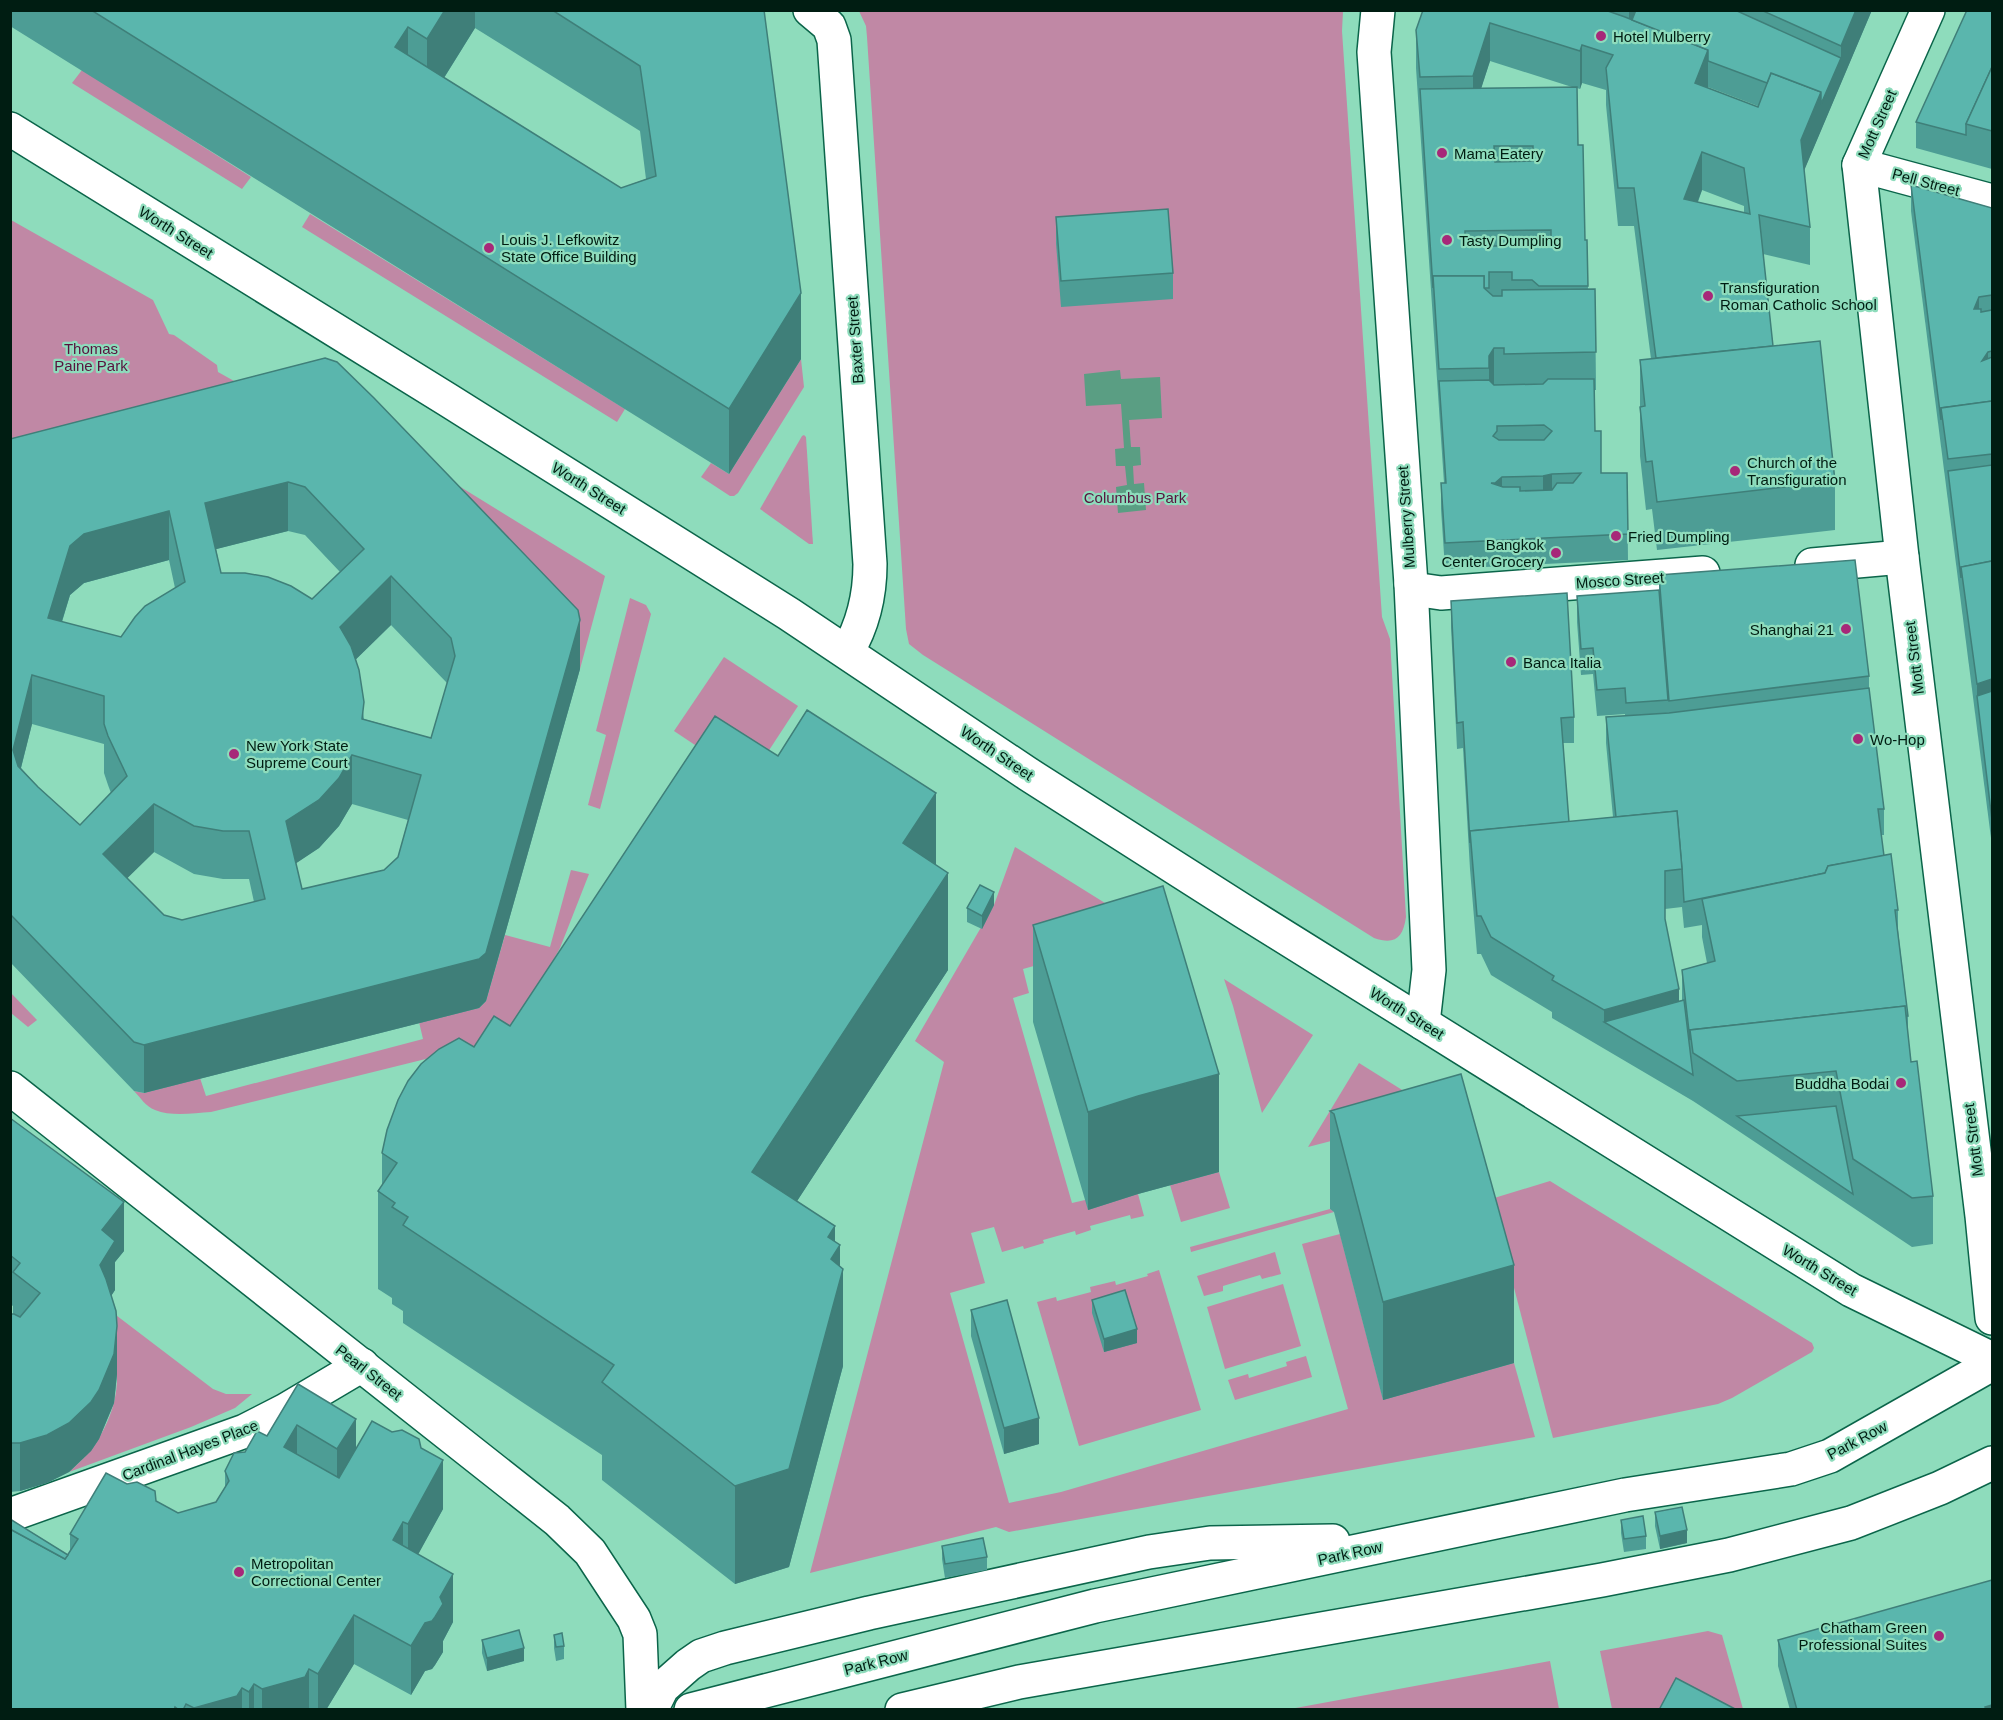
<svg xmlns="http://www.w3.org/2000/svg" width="2003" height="1720" viewBox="0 0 2003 1720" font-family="Arial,sans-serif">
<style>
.green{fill:#c088a5}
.water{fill:#5a9e83}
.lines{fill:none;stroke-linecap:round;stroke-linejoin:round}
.minor-casing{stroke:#0b654a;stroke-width:36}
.minor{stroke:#fff;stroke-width:33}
.wall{fill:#4d9d95;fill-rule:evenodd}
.shaded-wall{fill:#3f7f79}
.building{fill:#5ab6ad;stroke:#3f7f79;stroke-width:1.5;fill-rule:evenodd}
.poi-dot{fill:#a72879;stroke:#8edcbc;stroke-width:2}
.labels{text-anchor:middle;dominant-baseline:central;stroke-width:4.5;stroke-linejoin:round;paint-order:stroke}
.poi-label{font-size:15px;fill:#001d12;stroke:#8edcbc;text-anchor:start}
.street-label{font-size:15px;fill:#001d12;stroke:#8edcbc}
.park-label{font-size:15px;fill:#58133e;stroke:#8edcbc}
</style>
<rect width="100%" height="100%" fill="#8edcbc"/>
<g class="green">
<path d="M859,11H1343L1342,31L1382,617L1390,639L1406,917C1403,938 1395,945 1374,938L923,655L909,644L906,629L867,37L866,26Z"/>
<path d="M82,70L251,177L242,189L72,83Z"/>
<path d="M310,214L625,409L617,422L302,227Z"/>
<path d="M11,220L153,300L169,334L174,335L217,365L218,372L261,396L11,488Z"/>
<path d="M801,359L804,387L738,493L734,496H730L701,477L711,463L729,474Z"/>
<path d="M804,435L806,437L813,544H809L760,509L802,436Z"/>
<path d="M433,470L605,576L580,669L578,659Z"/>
<path d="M630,598L646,605L651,614L600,809L588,805L606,735L596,731Z"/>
<path d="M724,657L798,706L749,781L674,731Z"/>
<path d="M1015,847L1121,913L1098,948L1023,969L1029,993L1013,998L1072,1203L1085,1200L1138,1194L1144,1216L1131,1219L1130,1215L1090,1226L1091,1230L1076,1235L1075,1231L1043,1240L1044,1243L1024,1249L1023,1246L1002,1252L994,1227L971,1233L985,1283L950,1293L1009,1503L1061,1492L1348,1409L1302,1244L1340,1234L1383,1399L1514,1363L1535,1437L1009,1532L996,1527L810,1573L944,1062L915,1041L994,905Z"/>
<path d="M571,870L589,874L560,948L529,1004L511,1027L487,1042L458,1051L211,1112C194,1113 172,1117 155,1110C146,1107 140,1097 134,1091L144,1093L200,1078L206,1096L423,1039L419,1022L479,1008L486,1001L505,935L550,947Z"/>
<path d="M1224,979L1313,1035L1262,1113L1233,1006Z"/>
<path d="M10,992L37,1020L28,1027L11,1013Z"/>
<path d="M1359,1063L1439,1113L1308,1147Z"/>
<path d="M1219,1172L1230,1208L1181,1222L1170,1185Z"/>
<path d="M1550,1181L1812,1343L1814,1348L1812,1352L1732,1398L1718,1404L1553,1438L1491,1199Z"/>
<path d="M1330,1209L1334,1212L1191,1252L1190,1247Z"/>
<path d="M1275,1252L1281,1274L1262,1279L1260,1275L1223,1286V1291L1204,1296L1197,1276Z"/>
<path d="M1159,1270L1201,1410L1079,1446L1037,1302L1056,1297L1057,1301L1091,1292L1090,1287L1115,1281L1116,1285L1148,1276L1147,1274Z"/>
<path d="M1283,1284L1301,1346L1225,1369L1207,1307Z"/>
<path d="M104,1306L213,1389L226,1394H252L235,1408L191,1427L69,1472C97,1449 118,1413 117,1375C116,1353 108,1328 104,1306Z"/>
<path d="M1306,1356L1312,1377L1235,1400L1228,1380L1248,1374L1249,1378L1287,1366L1286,1362Z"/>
<path d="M1708,1631L1722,1635L1743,1709H1612L1600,1651Z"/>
<path d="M1550,1661L1559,1709H1290Z"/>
</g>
<path class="water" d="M1120,370L1121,379L1160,377L1162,418L1129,420L1131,447H1140L1141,465L1133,466L1134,484L1144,483L1146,510L1118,513L1116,487L1127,485L1125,466H1116L1115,449L1124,448L1121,404L1086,406L1084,374Z"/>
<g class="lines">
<defs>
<g id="minor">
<path d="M810,10L829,26L834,40L870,564C870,596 863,625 847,652"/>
<path d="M1378,10L1374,52L1411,584L1429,970L1423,1023"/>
<path d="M1928,10L1859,165L1902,557L1982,1216L1992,1318"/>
<path d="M10,129L448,400L789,614L1028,774L1243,911L1721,1209L1851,1290L1992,1359"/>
<path d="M1859,165L1992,201"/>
<path d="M1812,565L1902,557"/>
<path d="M1411,584L1420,590L1441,593L1703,573"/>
<path d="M10,1088L557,1520L590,1552L634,1619L640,1634L643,1710"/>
<path d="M10,1515L245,1431L286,1410L362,1365"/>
<path d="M651,1710L662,1688L688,1665L701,1656L725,1648L869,1613L1149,1552L1210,1543L1333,1541"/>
<path d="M691,1710L1095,1606L1625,1495L1791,1469L1830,1456L1992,1364"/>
<path d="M902,1710L1019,1682L1602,1580L1729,1555L1851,1523L1940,1488L1992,1463"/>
</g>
</defs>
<use href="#minor" class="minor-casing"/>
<use href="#minor" class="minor"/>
</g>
<g class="wall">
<path d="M10,10H764L801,359L729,474L10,26ZM475,28L640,131L646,179L621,188L444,78Z"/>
<path d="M1423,10H1872L1804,170L1810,227V265L1763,254L1773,346L1835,481V530L1657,550L1652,509L1646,510L1640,456V360L1651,359L1634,226H1618L1606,105V90L1582,83L1580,89L1577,88L1578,145L1585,240H1587L1588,289H1595L1596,390H1594L1595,431L1601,473H1627L1628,560L1445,569L1441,509V483H1444L1416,68V30ZM1490,61L1572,87L1481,88ZM1708,87L1758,106V107L1708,88ZM1702,190L1744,206V213L1698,202Z"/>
<path d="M1992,10V169L1916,148V122Z"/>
<path d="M1911,185L1992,208V846L1911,211Z"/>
<path d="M1056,217L1173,273V299L1061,307L1056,243Z"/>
<path d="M325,358L580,669L486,1001L479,1008L144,1093L134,1091L10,962V439ZM288,531L305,535L340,572L312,599L221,573L216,549ZM169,560L175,588L121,637L62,622L70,595L84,583ZM391,625L447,683L431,738L364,719L356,659ZM32,724L104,744V773L108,785L111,793L80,825L38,787L21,768ZM352,804L408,820L398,857L384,870L302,889L296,863L319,848L339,826ZM154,852L194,874L223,879H249L254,902L182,920L164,915L127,878Z"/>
<path d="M1659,575L1869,676V688L1884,809V835H1881L1884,856L1898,910V930L1908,1016V1034L1911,1062L1933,1196V1244L1912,1247L1737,1130L1693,1101L1552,1018V1012L1491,975L1481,954H1477L1470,869L1463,748L1457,749L1451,627V601L1574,717V743H1563L1569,822L1613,817L1606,743V717L1625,716V714L1597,716L1593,674L1581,675L1577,622V596L1659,590ZM1682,907L1684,928L1702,925V937L1707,963L1682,970V1000L1679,1001L1665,919V909Z"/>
<path d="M936,865L948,970L797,1201L835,1242L840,1266L843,1366L789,1567L735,1584L602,1480V1455L403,1323V1311L392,1304V1298L378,1289V1191L382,1186V1153L474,1047L510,1026Z"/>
<path d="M994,905L982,929L967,922V908Z"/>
<path d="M1033,925L1219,1172L1138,1194L1088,1210L1033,1022Z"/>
<path d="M1330,1111L1514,1265V1363L1383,1400L1334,1212L1330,1209Z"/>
<path d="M10,1118L124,1251L115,1262V1290L111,1296L117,1374L114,1403L99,1439L91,1451L69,1472L47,1483L20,1491L10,1492V1314H13V1306L10,1304Z"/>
<path d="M1092,1300L1137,1343L1104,1352L1092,1313Z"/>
<path d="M971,1310L1039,1444L1004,1454L971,1336Z"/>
<path d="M298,1384L356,1449L421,1448L443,1509L418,1554L453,1622L443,1641V1652L435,1665L432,1669L425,1671L411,1695L354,1664L326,1710H10L68,1555L70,1551V1534L156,1501L178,1513L216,1502L225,1487V1471L245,1452L267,1436Z"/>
<path d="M1655,1512L1687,1543L1660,1549L1655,1526Z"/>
<path d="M1621,1520L1646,1536V1549L1624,1552L1621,1533Z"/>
<path d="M942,1546L987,1557V1570L945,1578L942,1559Z"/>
<path d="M554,1635L564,1646V1659L556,1661L554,1648Z"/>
<path d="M482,1640L524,1661L487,1671L482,1653Z"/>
<path d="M1778,1640L1992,1710H1790L1778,1666Z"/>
</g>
<g class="shaded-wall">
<path d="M445,10H475V28L427,105V39Z"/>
<path d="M1629,10H1645L1629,31Z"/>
<path d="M1856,10H1872L1801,178V140L1821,92L1841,58V46Z"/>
<path d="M1490,23V61L1473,114V76Z"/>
<path d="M408,27V92L395,47Z"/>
<path d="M1582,45V83L1580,89V51Z"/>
<path d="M1708,50V88L1695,83Z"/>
<path d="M1702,152V190L1684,237V199Z"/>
<path d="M801,293V359L729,474V409Z"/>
<path d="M1979,297V323L1974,309Z"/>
<path d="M1494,348V386L1489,394V356Z"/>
<path d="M1988,352V378L1982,361Z"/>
<path d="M1552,474V500L1543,502V476Z"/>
<path d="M1502,477V503L1495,509V483Z"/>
<path d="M288,482V531L205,552V503Z"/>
<path d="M169,511V560L84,583L70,595L48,666V618L70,546L84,534Z"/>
<path d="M391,576V625L340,675V627Z"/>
<path d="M580,620V669L486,1001L479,1008L144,1093V1045L479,959Z"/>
<path d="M32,675V724L13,799V750Z"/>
<path d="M1992,679V717L1977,696V684Z"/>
<path d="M352,755V804L339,826L319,848L286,870V821Z"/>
<path d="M936,793V891L948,873V970L752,1270V1172L903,843Z"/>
<path d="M154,804V852L103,902V854Z"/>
<path d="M994,892V905L982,929V916Z"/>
<path d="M1679,989V1027L1604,1022V1010Z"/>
<path d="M1219,1074V1172L1138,1194L1088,1210V1112L1138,1096Z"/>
<path d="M124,1202V1251L115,1262V1290L100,1313V1265L102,1230Z"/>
<path d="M835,1226V1253L840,1245V1280L843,1269V1366L789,1567L735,1584V1486L828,1237Z"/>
<path d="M1514,1265V1363L1383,1400V1302Z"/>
<path d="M117,1326V1374L114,1403L99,1439L91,1451L69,1472L47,1483L20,1491V1443Z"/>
<path d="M1137,1329V1343L1104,1352V1339Z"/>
<path d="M1039,1418V1444L1004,1454V1428Z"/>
<path d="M356,1419V1468L337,1498V1449Z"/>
<path d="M297,1425V1474L284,1447Z"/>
<path d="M443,1460V1509L408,1573V1524Z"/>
<path d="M403,1522V1570L393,1540Z"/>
<path d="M1687,1530V1543L1660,1549V1536Z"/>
<path d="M453,1574V1622L443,1641V1652L435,1665L432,1669L425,1671L411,1695V1646Z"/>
<path d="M354,1615V1664L326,1710H318V1674Z"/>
<path d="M524,1648V1661L487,1671V1658Z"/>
<path d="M309,1669V1710H262V1689Z"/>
<path d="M254,1684V1710H249V1692Z"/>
<path d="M242,1688V1710H194V1708Z"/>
<path d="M1992,1705V1710H1985V1707Z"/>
</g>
<g class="building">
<path d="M91,10H445L427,39L408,27L395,47L621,188L656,176L640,66L552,10H764L801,293L729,409Z"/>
<path d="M1423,10H1605L1625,17L1708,50L1695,83L1758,107L1771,73L1821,92L1801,140L1810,227L1759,215L1773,346L1656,358L1634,188H1618L1606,68L1613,55L1582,45L1580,51L1490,23L1473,76L1420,77L1416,30ZM1702,152L1744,168L1750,214L1684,199Z"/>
<path d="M1636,10H1735L1841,58L1821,104V92L1771,73L1767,83L1708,61V50L1632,20Z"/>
<path d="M1761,10H1856L1841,46Z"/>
<path d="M1967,10H1992V67L1966,124V135L1916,122Z"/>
<path d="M1992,67V131L1966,124Z"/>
<path d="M1577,87L1578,145H1583L1585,240H1587L1588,286H1539L1532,280H1512V272H1489V288H1484V276H1433V288L1420,89ZM1494,146H1533V161L1495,162ZM1551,230V240H1541L1534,246H1491L1486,241H1465V231Z"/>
<path d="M1911,185L1992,208V295L1979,297L1974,309H1981V312L1992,310V351L1988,352L1982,361L1992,357V401L1941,408V420Z"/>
<path d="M1168,209L1173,273L1061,281L1056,217Z"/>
<path d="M1433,276H1484V288L1493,296H1502V290L1595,289L1596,352L1504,354V348H1494L1489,356V368L1439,369Z"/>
<path d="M1820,341L1835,481L1657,502L1652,461L1646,462L1640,407L1645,406L1640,360Z"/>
<path d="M325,358L337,362L374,398L578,610L580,620L486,953L479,959L144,1045L134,1042L10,914V439ZM288,482L305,487L364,549L312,599L291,586L268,577L245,573H221L205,503ZM169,511L185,582L145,606L135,617L121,637L48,618L70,546L84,534ZM391,576L451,638L455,656L431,738L362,719L364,702L359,670L351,646L340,627ZM32,675L104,696V724L108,736L127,776L80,825L38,787L18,766L13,750ZM352,755L421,775L398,857L384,870L302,889L286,821L319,800L339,778ZM154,804L194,826L223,831H249L265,899L182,920L164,915L103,854Z"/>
<path d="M1548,379H1594L1595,431H1601V473H1627L1628,534L1445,543L1441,483H1446L1439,381L1489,380L1494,385L1543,384ZM1544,425L1552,431L1544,440H1499L1493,436L1497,431V426ZM1581,473L1573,483H1557L1552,490L1520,491V487H1503L1491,483H1495L1502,477L1543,476L1552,474Z"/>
<path d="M1992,401V454L1948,459L1941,408Z"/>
<path d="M1992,465V561L1961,567V578L1948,471Z"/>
<path d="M1855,560L1869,676L1669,701L1659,575Z"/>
<path d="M1992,561V679L1977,684L1961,567Z"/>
<path d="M1659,590L1668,700L1626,703L1625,688L1597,690L1593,648L1581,649L1577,596Z"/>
<path d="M1567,593L1574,717L1561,718L1569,822L1470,831V843L1463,722L1457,723L1451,601Z"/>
<path d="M1869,688L1884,809H1878L1884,856L1828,866L1825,873L1684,902L1682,869L1677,811L1616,817L1606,717L1669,713Z"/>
<path d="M1992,691V820L1977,696Z"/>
<path d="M807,710L936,793L903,843L948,873L752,1172L835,1226L828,1237L840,1245L831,1259L843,1269L789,1469L735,1486L602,1382L614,1365L403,1225L408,1217L392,1207L395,1203L378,1191L397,1163L382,1153L387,1130L398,1100L408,1081L421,1064L439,1049L459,1038L474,1047L494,1016L510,1026L715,716L778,756Z"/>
<path d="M1677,811L1682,869L1665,871V919L1679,989L1604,1010L1552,980L1554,976L1491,937L1481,916H1477L1470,831Z"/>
<path d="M1891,854L1898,910H1895L1908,1016H1906L1905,1006L1690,1030V1040L1682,970L1715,961L1702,899L1825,873L1828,866Z"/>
<path d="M980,885L994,892L982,916L967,908Z"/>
<path d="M1163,886L1219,1074L1138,1096L1088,1112L1033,925Z"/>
<path d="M1684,1000L1693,1075L1604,1022Z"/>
<path d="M1905,1006L1911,1062L1917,1061L1933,1196L1912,1198L1853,1159L1836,1071L1737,1081L1693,1053L1690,1030Z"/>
<path d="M1461,1074L1514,1265L1383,1302L1334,1114L1330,1111Z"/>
<path d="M1836,1106L1853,1194L1737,1116Z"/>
<path d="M10,1118L124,1202L102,1230L115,1241L100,1265L106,1279L116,1311L117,1326L114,1354L99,1390L91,1402L69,1423L47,1435L20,1443H10V1314H14L20,1317L40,1293L13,1272L20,1263L10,1255Z"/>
<path d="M1125,1290L1137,1329L1104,1339L1092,1300Z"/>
<path d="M1007,1300L1039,1418L1004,1428L971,1310Z"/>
<path d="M298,1384L356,1419L337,1449L297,1425L284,1447L339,1478L372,1421L392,1432L402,1430L419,1439L421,1448L443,1460L408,1524L403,1522L393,1540L453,1574L440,1597L443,1604L435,1617L432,1621L425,1623L411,1646L354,1615L318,1674L309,1669L305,1677L262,1689L254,1684L249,1692L242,1688L237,1696L194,1708L186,1704L183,1710H179L175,1707L174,1710H10V1529L65,1559L78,1539L70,1534L106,1473L127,1484L137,1482L155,1491L156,1501L178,1513L216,1502L229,1481L225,1471L234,1453L245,1452L257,1431L267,1436Z"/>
<path d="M1682,1507L1687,1530L1660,1536L1655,1512Z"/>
<path d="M1643,1516L1646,1536L1624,1539L1621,1520Z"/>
<path d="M10,1519L68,1555L65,1559L10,1529Z"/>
<path d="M983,1538L987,1557L945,1564L942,1546Z"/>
<path d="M1992,1580V1705L1985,1707L1986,1710H1797L1778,1640Z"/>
<path d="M519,1630L524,1648L487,1658L482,1640Z"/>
<path d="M562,1633L564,1646L556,1647L554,1635Z"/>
<path d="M1676,1678L1737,1710H1659Z"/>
</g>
<g class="poi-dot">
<circle cx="1601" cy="36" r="6"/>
<circle cx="1442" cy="153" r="6"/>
<circle cx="1447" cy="240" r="6"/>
<circle cx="489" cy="248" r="6"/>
<circle cx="1708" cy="296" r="6"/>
<circle cx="1735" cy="471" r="6"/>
<circle cx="1616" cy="536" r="6"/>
<circle cx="1556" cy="553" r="6"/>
<circle cx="1846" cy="629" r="6"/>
<circle cx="1511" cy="662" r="6"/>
<circle cx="1858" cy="739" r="6"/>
<circle cx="234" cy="754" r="6"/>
<circle cx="1901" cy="1083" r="6"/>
<circle cx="239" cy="1572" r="6"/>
<circle cx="1939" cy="1636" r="6"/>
</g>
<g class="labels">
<g class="poi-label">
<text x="1613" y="36">Hotel Mulberry</text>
<text x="1454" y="153">Mama Eatery</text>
<text x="501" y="239">Louis J. Lefkowitz<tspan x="501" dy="17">State Office Building</tspan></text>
<text x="1459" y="240">Tasty Dumpling</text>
<text x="1720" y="287">Transfiguration<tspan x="1720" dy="17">Roman Catholic School</tspan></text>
<text x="1747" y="462">Church of the<tspan x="1747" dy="17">Transfiguration</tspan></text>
<text x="1628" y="536">Fried Dumpling</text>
<text x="1544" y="544" text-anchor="end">Bangkok<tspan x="1544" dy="17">Center Grocery</tspan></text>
<text x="1834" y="629" text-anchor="end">Shanghai 21</text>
<text x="1523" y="662">Banca Italia</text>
<text x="1870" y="739">Wo-Hop</text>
<text x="246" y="745">New York State<tspan x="246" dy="17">Supreme Court</tspan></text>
<text x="1889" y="1083" text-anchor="end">Buddha Bodai</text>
<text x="251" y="1563">Metropolitan<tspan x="251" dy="17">Correctional Center</tspan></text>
<text x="1927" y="1627" text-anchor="end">Chatham Green<tspan x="1927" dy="17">Professional Suites</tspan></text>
</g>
<g class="street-label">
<text transform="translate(1877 124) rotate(-66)">Mott Street</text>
<text transform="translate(1926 182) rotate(15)">Pell Street</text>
<text transform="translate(176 232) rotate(32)">Worth Street</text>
<text transform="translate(855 340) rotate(-94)">Baxter Street</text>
<text transform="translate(589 488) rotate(32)">Worth Street</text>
<text transform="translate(1406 517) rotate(-94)">Mulberry Street</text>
<text transform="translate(1620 580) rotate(-4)">Mosco Street</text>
<text transform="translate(1914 658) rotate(-97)">Mott Street</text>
<text transform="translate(997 753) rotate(34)">Worth Street</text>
<text transform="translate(1407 1013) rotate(32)">Worth Street</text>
<text transform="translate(1973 1140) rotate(-97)">Mott Street</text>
<text transform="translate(1820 1270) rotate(31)">Worth Street</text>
<text transform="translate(369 1372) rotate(38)">Pearl Street</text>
<text transform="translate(1857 1440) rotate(-28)">Park Row</text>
<text transform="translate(190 1450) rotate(-21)">Cardinal Hayes Place</text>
<text transform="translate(1350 1553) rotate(-12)">Park Row</text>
<text transform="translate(876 1662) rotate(-14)">Park Row</text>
</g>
<g class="park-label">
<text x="91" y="348">Thomas<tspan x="91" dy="17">Paine Park</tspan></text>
<text x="1135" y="497">Columbus Park</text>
</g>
</g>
<rect width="2003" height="1720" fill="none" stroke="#001d12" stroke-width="24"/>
</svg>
